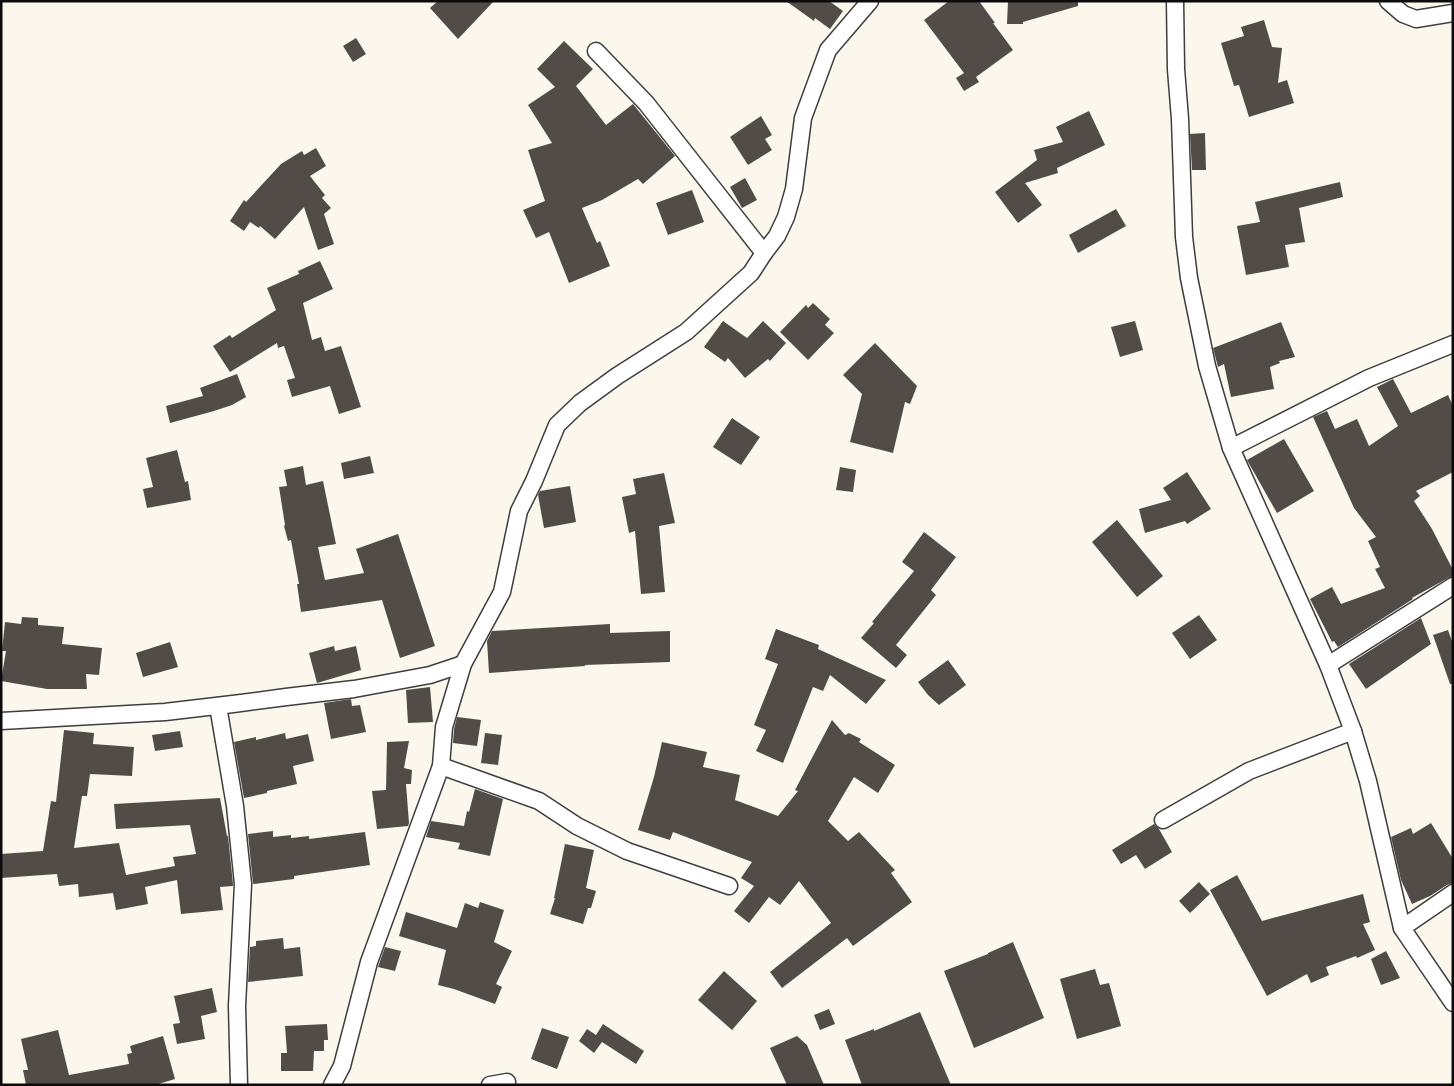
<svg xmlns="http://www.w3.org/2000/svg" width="1454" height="1086" viewBox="0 0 1454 1086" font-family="Lora,serif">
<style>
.building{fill:#524c49}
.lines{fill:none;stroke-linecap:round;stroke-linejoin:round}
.minor-casing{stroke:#3e3e3e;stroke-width:19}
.minor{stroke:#fff;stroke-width:16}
</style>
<rect width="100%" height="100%" fill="#fcf7ec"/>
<g class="building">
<path d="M438,1H494L458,39L430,8Z"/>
<path d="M786,1H829L843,11L830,29L815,18L814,21Z"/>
<path d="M949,1H979L995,23H993L1013,50L976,77L979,82L964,91L956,78L964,73L924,20Z"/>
<path d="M1008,1H1078V6L1023,22V24H1007Z"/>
<path d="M1264,20L1272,47L1282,48L1278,83L1287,80L1294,103L1249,117L1239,85L1234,86L1221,43L1244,36L1241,27Z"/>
<path d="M356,38L366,54L353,62L343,46Z"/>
<path d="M564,41L593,69L576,86L606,125L633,104L675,156L643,184L638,179L602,200L582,208L597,243L600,241L610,266L569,283L549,232L536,238L523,210L545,201L528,150L552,143L528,105L555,87L537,69Z"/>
<path d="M1089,111L1105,145L1057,168L1058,173L1025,183L1042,205L1018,223L995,192L1037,160L1034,150L1063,142L1056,127Z"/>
<path d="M761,116L772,135L765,139L772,150L748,165L730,137Z"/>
<path d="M1205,133L1206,170H1192L1190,134Z"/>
<path d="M316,148L326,166L310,176L325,195L322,198L331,208L324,214L334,244L318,250L304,207L275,239L260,226L259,228L250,222L244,231L230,221L244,200L246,202L281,164L302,151L304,155Z"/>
<path d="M745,178L757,200L742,208L730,187Z"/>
<path d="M1340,182L1343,197L1299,208L1305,242L1285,245L1289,267L1246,275L1237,226L1260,222L1255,202Z"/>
<path d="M692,190L704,222L668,235L656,203Z"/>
<path d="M1116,209L1126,226L1078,253L1069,235Z"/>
<path d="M320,261L333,289L303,303L312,340L321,337L325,351L341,346L361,407L339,414L330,386L292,397L287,380L295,378L284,346L278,348L277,343L230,372L213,346L230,335L232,338L276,310L267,288L299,274L298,271Z"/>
<path d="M813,303L830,319L825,325L834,333L808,360L780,332L806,305L808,308Z"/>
<path d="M723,321L747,338L763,321L786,343L770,361L768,359L745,378L728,358L725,362L704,347Z"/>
<path d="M1135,321L1143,350L1120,357L1111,327Z"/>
<path d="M1281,322L1295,357L1279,361L1280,363L1270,367L1274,389L1231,397L1224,364L1218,367L1213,348Z"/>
<path d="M875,343L917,386L910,404L905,402L893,453L850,442L862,394L843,375Z"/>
<path d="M237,374L246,397L232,405L214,411L170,423L166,406L203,396L200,388Z"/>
<path d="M1393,379L1411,413L1448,395L1453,406V472L1416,491L1420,496L1414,501L1432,529L1453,570V576L1448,578L1412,598L1413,599L1338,647L1334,641L1332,642L1310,599L1332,587L1341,604L1385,588L1375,569L1380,567L1368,541L1376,537L1354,508L1313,417L1327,411L1335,429L1357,419L1369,446L1398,426L1377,387Z"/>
<path d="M732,418L760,437L741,465L713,447Z"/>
<path d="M1284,439L1314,491L1277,513L1247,460Z"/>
<path d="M177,450L185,482L188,481L191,500L147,508L143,489L153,487L146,458Z"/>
<path d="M370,456L374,473L344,479L341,463Z"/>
<path d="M303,466L306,485L323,481L336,544L318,547L325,580L364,573L356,549L398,534L435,646L400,658L382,600L301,612L297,584H299L291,540L288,541L284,526L285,525L279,487L287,486L284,470Z"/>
<path d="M840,467L856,470L853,492L836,490Z"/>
<path d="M1187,472L1211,509L1187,524L1185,521L1145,533L1139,509L1171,500L1163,488Z"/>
<path d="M664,473L675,523L659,526L665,592L641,594L635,531L629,533L622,497L636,494L633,479Z"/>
<path d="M570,486L576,522L544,528L538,495L540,491Z"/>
<path d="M1117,520L1163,576L1137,597L1092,542Z"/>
<path d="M924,532L956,557L931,590L936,595L896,645L907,655L896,668L861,638L874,623L872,622L914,571L902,562Z"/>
<path d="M1199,615L1217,640L1190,659L1172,633Z"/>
<path d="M22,617L38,618V625L64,627L62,644L102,648L99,675L86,674L87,689H47L1,681L6,651H2L5,622L21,624Z"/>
<path d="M1421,618L1431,644L1366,689L1349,664Z"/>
<path d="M610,624V633L670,631V662L585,665V666L489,673L487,641L492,631Z"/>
<path d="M776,629L819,645L818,649L886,680L866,704L830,675L823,691L813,687L783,763L756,751L766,730L754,725L778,664L765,659Z"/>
<path d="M1448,630L1453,644V684H1450L1433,635Z"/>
<path d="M170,642L178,667L143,677L136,653Z"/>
<path d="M334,646L335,651L356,646L361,670L317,683L309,653Z"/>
<path d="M948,660L966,685L939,705L928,695L918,682Z"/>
<path d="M430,687L433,722L408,723L406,690Z"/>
<path d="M351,699L352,706L360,705L366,732L331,739L324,703Z"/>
<path d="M457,717L481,720L477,746L453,743L454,729Z"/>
<path d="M832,720L845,735L849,733L861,739L859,742L895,765L878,793L854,777L828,821L848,841L859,832L895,870L891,873L912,902L853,946L847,938L782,988L770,972L831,923L799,881L780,905L769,897L749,923L734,911L754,886L741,878L752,862L673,832L670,840L638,830L654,777L662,742L707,752L703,767L740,775L735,800L778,816L798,791L795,790Z"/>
<path d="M64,730L94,733L93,744L134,747L132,776L90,774L87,796H82L74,848L119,843L126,875L175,866L173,857L196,854L190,825L116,829L114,804L220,798L227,836H228L233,884V886L220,887L223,910L181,914L177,880L145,887L148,904L116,910L113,893L79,897L78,884L59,886L57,874L1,878V854L43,851L51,801L56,802Z"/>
<path d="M180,731L183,747L155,751L152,735Z"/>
<path d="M285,733L286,739L308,734L314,761L293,766L297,784L267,791V793L244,798L234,742L256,737V740Z"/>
<path d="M485,733L502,735L498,765L481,763Z"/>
<path d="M409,741L404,768L412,770L411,784H406L409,823L408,826L377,829L372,791L386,790L387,742Z"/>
<path d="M475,789L503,799L490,856L458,849L460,843L426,837L431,821L464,826L467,811L469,812Z"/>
<path d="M1431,823L1453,859V883L1447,885L1430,896L1412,904L1401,880L1391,837L1411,828L1413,834Z"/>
<path d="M1154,824L1159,829L1172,852L1145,869L1136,855L1121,864L1112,850Z"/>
<path d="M273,831V837L291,835V838L309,836V839L365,832L370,865L294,876V879L253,884L248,834Z"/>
<path d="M565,844L594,850L586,888L596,891L591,908H588L583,924L550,914L555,898H554Z"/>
<path d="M1237,875L1262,921L1363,894L1370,922L1363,924L1375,950L1357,958L1356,956L1326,967L1329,975L1311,983L1307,974L1267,996L1210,890Z"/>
<path d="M1199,882L1210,894L1190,913L1179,901Z"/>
<path d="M480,902L504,910L494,942L512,951L496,984L502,987L495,1004L454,989L438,985L446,950L399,936L406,912L457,928L465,903L478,908Z"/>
<path d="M283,938L284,949L300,947L303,976L248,982L250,947L256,946V941Z"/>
<path d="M1013,942L1044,1018L974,1048L944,971L988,954V953Z"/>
<path d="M385,947L401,951L395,971L378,967Z"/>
<path d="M1386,951L1400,978L1381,985L1371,959Z"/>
<path d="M1095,969L1100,985L1109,983L1121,1026L1077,1039L1060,979Z"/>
<path d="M724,971L757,1001L732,1030L698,1000Z"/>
<path d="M212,988L217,1012L201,1016L205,1039L177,1044L173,1024L180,1023L174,996Z"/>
<path d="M829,1009L835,1024L820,1030L814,1015Z"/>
<path d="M920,1012L951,1085H862L845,1040L874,1029V1031Z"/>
<path d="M327,1024L328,1040H324V1051H314L313,1071H281V1053H287L285,1026Z"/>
<path d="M603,1024L644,1051L636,1064L602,1042L594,1053L579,1041L587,1029L596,1035Z"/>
<path d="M542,1028L569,1037L557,1069L531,1059Z"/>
<path d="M58,1030L69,1075L129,1064L127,1054L132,1053L130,1046L163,1036L175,1079L155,1085H26L23,1070H28L21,1039Z"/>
<path d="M797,1036L807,1045L824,1085H787L770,1048Z"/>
</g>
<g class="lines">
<defs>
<g id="minor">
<path d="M1175,1L1176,69L1180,119L1184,237L1189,278L1207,366L1231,448L1328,665L1353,731L1368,781L1402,928L1453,1003"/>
<path d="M1388,1L1403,14L1416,19L1453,13"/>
<path d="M596,51L646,103L764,253"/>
<path d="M1231,448L1369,378L1453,344"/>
<path d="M1328,665L1453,586"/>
<path d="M218,706L235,806L243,884L237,1006L239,1085"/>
<path d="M1,721L165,712L233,704L286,697L354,689L430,675L463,664"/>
<path d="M441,766L539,801L577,826L627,851L729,886"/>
<path d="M1163,820L1249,771L1353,731"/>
<path d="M1402,928L1453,893"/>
<path d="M332,1085L342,1066L369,962L441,766L444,727L463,664L502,592L519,511L534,481L557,425L580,403L617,376L686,332L751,273L764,253L777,236L786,217L794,189L803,118L828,50L870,1"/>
<path d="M490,1085L507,1082"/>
</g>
</defs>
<use href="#minor" class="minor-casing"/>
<use href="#minor" class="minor"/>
</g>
<rect width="1454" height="1086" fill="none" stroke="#0b0b0b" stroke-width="5"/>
</svg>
